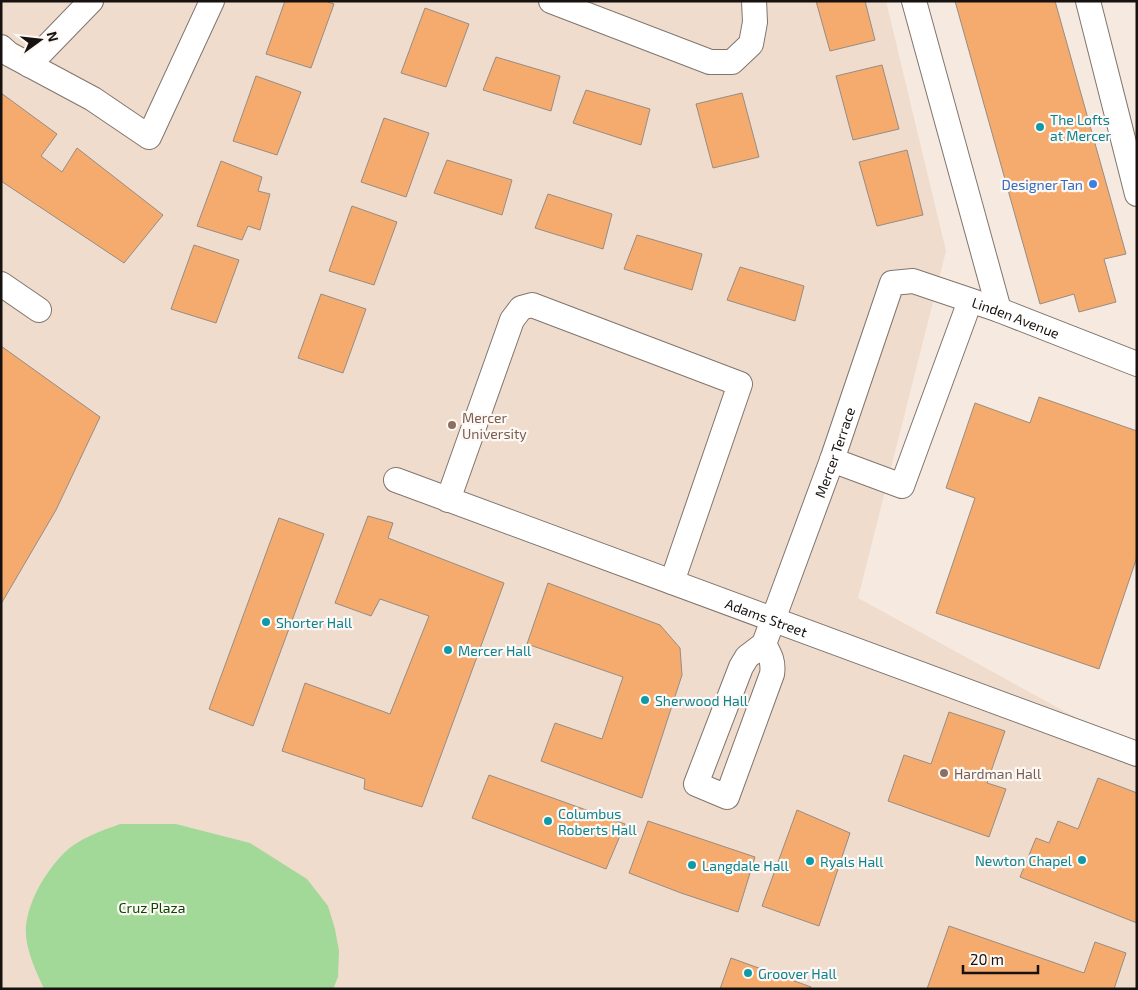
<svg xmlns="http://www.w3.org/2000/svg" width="1138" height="990" viewBox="0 0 1138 990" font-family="'Exo 2',sans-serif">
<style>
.built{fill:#efdccd}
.green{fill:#a2d998}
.building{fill:#f5ab6d;stroke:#978c83}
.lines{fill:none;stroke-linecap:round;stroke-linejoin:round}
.minor-casing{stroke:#80756d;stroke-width:26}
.minor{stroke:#fff;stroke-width:24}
.culture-dot{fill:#0f9aa8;stroke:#fdf8f4;stroke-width:2}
.shop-dot{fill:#3f7fe0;stroke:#fdf8f4;stroke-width:2}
.education-dot{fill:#8d6e63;stroke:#fdf8f4;stroke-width:2}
.labels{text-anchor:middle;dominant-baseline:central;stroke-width:4.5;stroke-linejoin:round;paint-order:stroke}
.culture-label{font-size:14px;fill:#0d838f;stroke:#fdf8f4;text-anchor:start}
.shop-label{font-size:14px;fill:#366cbe;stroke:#fdf8f4;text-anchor:end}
.street-label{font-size:14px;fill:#17120f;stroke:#fdf8f4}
.education-label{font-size:14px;fill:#785e54;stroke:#fdf8f4;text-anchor:start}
.park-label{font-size:14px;fill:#084800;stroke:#fdf8f4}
</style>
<rect width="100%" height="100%" fill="#f6e9e0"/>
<path class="built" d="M1,1H886L946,251L858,598L1137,751V989H1Z"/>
<path class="green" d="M120,824H176L250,843L307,879L328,906L335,929L339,951L338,977L333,989H44C36,971 24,947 26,926C29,899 46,871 65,852C80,838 101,831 120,824Z"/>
<g class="building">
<path d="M285,1H325L334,4L311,68L266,54Z"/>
<path d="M816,1H865L875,40L830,51Z"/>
<path d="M955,1H1055L1126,254L1104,259L1116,302L1079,312L1074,294L1040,304Z"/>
<path d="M425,8L469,24L446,87L401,73Z"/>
<path d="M496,57L560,76L551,111L483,90Z"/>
<path d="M882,65L899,129L853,140L836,76Z"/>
<path d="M256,76L301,92L277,155L233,141Z"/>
<path d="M586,90L650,109L641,145L573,123Z"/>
<path d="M1,93L57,134L41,156L62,172L77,148L163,215L124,263L1,181Z"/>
<path d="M742,93L759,157L713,168L696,104Z"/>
<path d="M384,118L429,133L406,197L361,182Z"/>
<path d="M907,150L923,215L877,226L859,162Z"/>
<path d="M447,160L512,180L502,215L434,193Z"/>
<path d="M221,161L262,177L258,191L270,194L260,230L248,226L242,240L197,226Z"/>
<path d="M548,194L612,214L603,249L535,228Z"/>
<path d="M352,206L397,222L374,285L329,271Z"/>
<path d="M637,235L702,254L692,290L624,269Z"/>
<path d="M194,245L239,260L216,323L171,309Z"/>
<path d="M740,267L804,286L795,321L727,300Z"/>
<path d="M321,294L366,309L343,373L298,358Z"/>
<path d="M1,346L100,417L56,510L1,604Z"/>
<path d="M1039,397L1137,431V557L1099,669L936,613L975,498L946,488L975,403L1030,423Z"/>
<path d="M368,516L393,523L388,538L504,583L422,807L364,789L365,779L282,751L305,683L390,714L429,616L380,599L371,616L335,603Z"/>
<path d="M279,518L324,534L253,726L209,709Z"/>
<path d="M548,583L660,625L680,648L682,675L642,798L541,761L555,723L602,739L623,677L527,644Z"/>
<path d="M949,712L1005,731L987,783L1006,789L989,837L888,801L904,755L931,764Z"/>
<path d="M489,775L625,824L606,869L472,818Z"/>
<path d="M1098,778L1137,793V923L1020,877L1036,838L1049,843L1058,821L1078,829Z"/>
<path d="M797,810L850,833L819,926L762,906Z"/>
<path d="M648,821L755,857L738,912L681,893L629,873Z"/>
<path d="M949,926L1084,973L1095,942L1126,953L1114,989H927Z"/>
<path d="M731,958L811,987V989H720Z"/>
</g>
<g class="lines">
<defs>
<g id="minor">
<path d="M551,1L710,62H732L751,44L755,22L754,1"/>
<path d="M914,1L999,310"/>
<path d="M1088,1L1137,194"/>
<path d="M1,47L9,54L93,99L149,137L212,1"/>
<path d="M29,65L91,1"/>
<path d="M1,284L39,310"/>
<path d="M832,460L902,486L970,301"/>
<path id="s1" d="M396,480L1137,754"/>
<path d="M448,500L512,320L521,308L532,305L740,384L672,582"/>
<path id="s2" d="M764,644C770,655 774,662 772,674L727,797L696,784L741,667L747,657L764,644L832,460L892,283L913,281L999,310L1137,364"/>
</g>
</defs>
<use href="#minor" class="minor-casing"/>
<use href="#minor" class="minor"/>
</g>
<g class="culture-dot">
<circle cx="1040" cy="127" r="5"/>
<circle cx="266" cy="622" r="5"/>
<circle cx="448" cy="650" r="5"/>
<circle cx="645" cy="700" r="5"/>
<circle cx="548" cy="821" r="5"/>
<circle cx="1082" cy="860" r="5"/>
<circle cx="810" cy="861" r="5"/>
<circle cx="692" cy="865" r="5"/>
<circle cx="748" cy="973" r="5"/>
</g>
<circle class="shop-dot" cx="1093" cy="184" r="5"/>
<g class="education-dot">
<circle cx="452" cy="425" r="5"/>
<circle cx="944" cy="773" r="5"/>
</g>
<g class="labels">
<g class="culture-label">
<text x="1050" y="119">The Lofts<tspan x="1050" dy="16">at Mercer</tspan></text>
<text x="276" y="622">Shorter Hall</text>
<text x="458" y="650">Mercer Hall</text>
<text x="655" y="700">Sherwood Hall</text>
<text x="558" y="813">Columbus<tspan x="558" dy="16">Roberts Hall</tspan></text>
<text x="1072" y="860" text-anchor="end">Newton Chapel</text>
<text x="820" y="861">Ryals Hall</text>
<text x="702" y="865">Langdale Hall</text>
<text x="758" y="973">Groover Hall</text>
</g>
<g class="shop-label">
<text x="1083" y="184">Designer Tan</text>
</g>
<g class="street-label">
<text stroke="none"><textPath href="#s2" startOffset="868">Linden Avenue</textPath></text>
<text stroke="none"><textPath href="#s2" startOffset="559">Mercer Terrace</textPath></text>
<text stroke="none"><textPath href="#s1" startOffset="395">Adams Street</textPath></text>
</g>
<g class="education-label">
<text x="462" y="417">Mercer<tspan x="462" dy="16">University</tspan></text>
<text x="954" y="773">Hardman Hall</text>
</g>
<g class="park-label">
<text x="152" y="907">Cruz Plaza</text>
</g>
</g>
<rect width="1138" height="990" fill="none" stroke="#17120f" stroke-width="5"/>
<g transform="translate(40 40) rotate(75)" stroke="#fdf8f4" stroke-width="4" paint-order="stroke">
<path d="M0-4L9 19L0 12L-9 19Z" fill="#17120f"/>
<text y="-8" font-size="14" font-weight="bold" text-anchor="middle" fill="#17120f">N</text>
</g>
<path d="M963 965v8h75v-8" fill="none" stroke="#17120f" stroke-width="2.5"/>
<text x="970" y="965" font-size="15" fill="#17120f" stroke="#fdf8f4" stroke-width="4" paint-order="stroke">20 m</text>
</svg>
